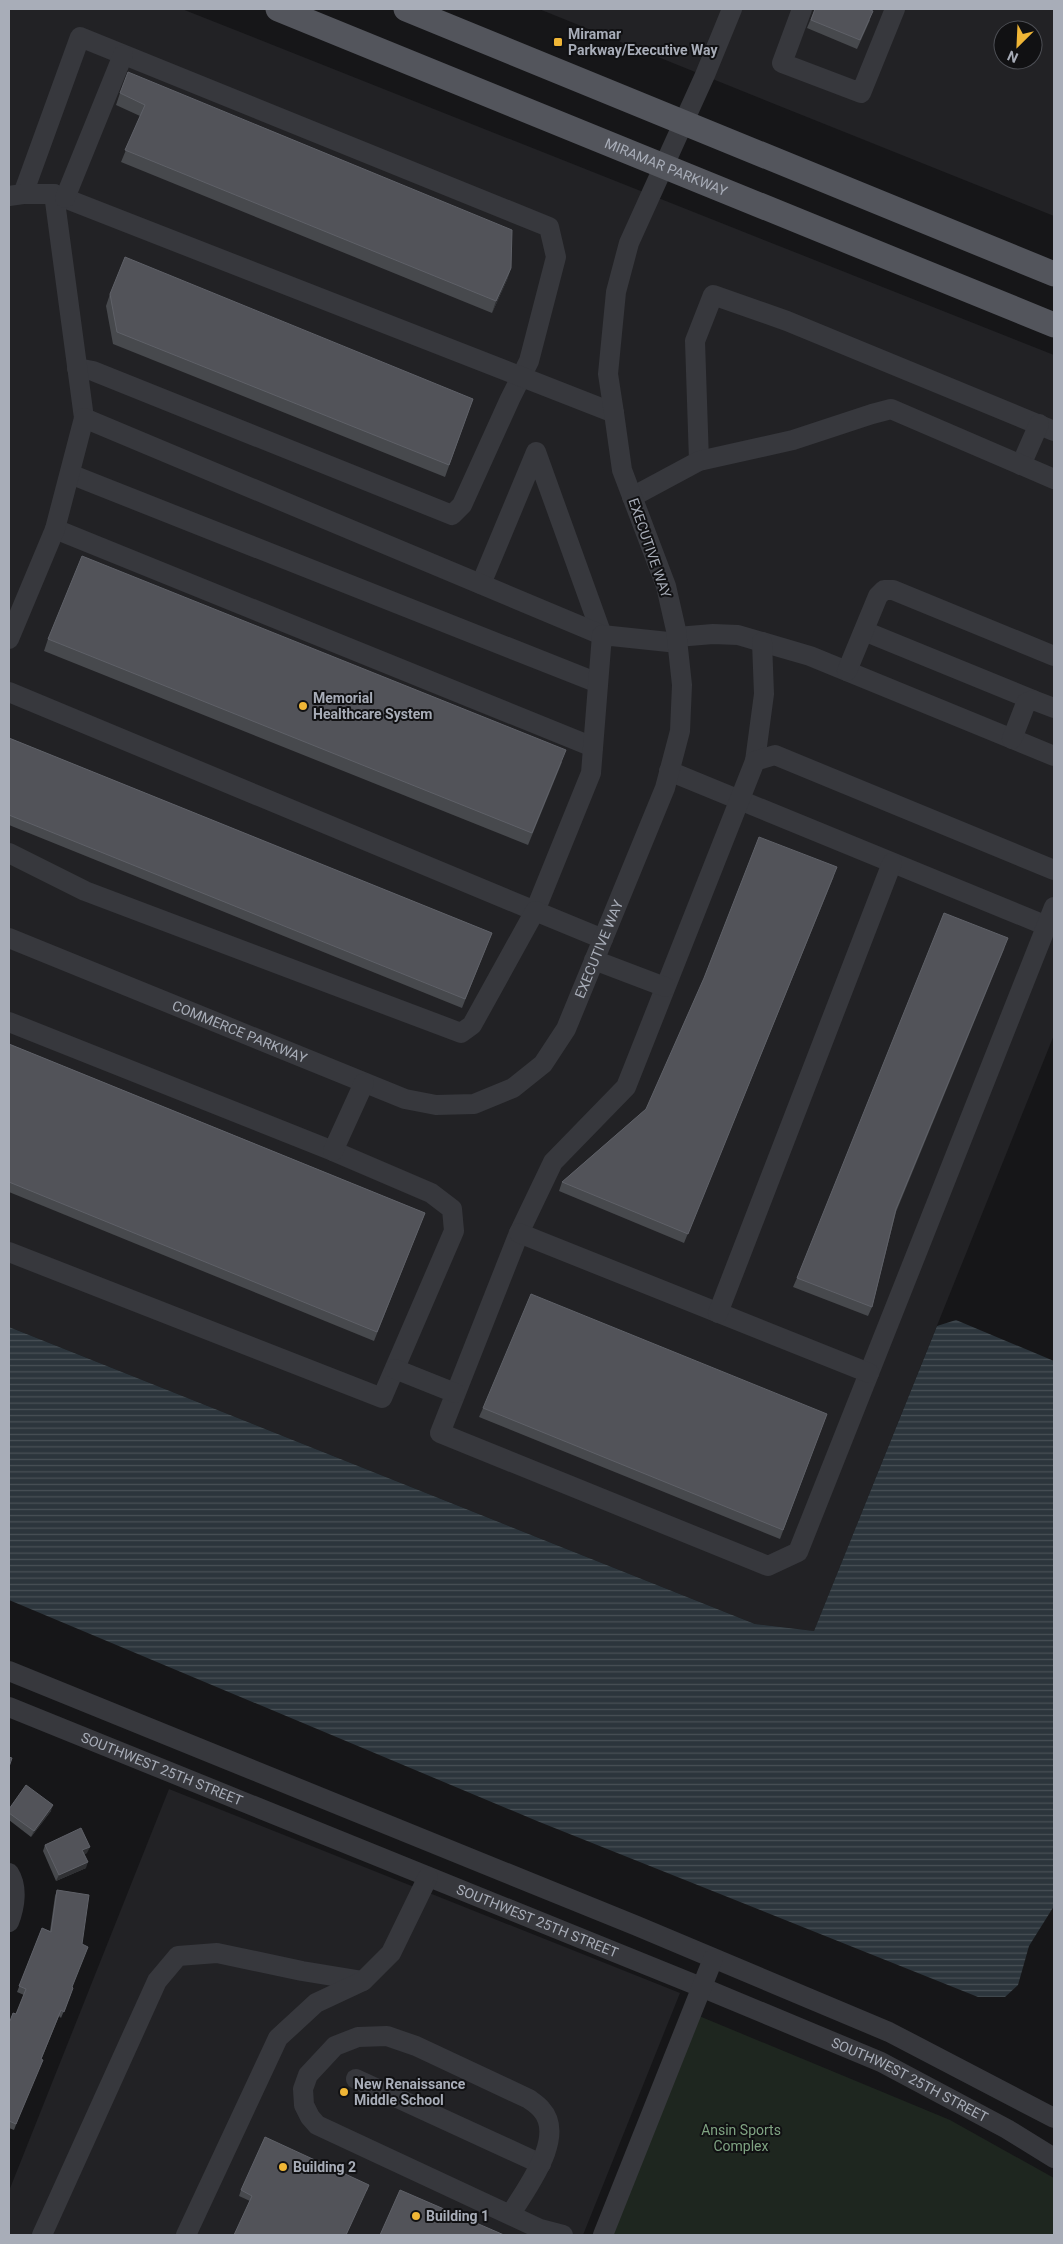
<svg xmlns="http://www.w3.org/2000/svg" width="1063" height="2244" viewBox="0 0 1063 2244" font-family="Roboto,sans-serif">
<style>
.built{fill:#222225;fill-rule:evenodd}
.park{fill:#1e261f}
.water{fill:url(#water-rules)}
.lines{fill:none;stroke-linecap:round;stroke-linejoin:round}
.minor{stroke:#37383d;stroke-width:20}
.major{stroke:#53555c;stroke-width:25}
.wall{fill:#47494d}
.shaded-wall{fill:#2f3033}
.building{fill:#525359;stroke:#5f6168}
.poi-dot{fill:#f0b636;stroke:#111113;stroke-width:2}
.labels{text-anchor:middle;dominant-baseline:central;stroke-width:4;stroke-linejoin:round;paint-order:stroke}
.poi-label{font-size:14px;font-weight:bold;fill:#a8adb8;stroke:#111113;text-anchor:start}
.street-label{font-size:14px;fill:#a8adb8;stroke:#111113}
.park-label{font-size:14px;fill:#7fa382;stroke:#111113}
</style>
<defs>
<pattern id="water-rules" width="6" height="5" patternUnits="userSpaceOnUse" patternTransform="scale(1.25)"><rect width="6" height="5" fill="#2c353c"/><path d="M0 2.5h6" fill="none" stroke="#485056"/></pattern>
</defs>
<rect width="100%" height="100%" fill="#161618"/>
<g class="built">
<path d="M9,9H182L1054,355V1035L814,1631L755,1624L9,1327Z"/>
<path d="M539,9H1054V216L767,101ZM1003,30H1033V60H1003Z"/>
<path d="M169,1789L680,1993L583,2235H9V2191Z"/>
</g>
<path class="park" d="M687,2011L950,2120L1054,2178V2235H597Z"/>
<path class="water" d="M956,1320L1054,1361V1906L1029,1946L1018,1985L1005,1997H978L537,1821L9,1600V1327L755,1624L814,1631L937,1326Z"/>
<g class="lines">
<g class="minor">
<path d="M802,9L782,63L861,93L895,9"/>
<path d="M23,194L80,37L549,227L556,257L529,361L510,399L462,505L452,515L93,371L77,368"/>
<path d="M54,194L614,413"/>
<path d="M9,196L23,194H54L84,418"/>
<path d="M65,198L123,55"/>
<path d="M699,461L695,341L713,295L787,321L1054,431"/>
<path d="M1021,465L1039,424"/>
<path d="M70,474L598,683"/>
<path d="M632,497L699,461L793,440L872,414L891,409L1054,479"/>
<path d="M55,529L593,747"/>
<path d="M481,584L536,452L602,635"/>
<path d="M864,631L1033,700"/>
<path d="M677,637L713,634L738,635L810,656L1054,756"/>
<path d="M9,639L55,529L84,418L602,635"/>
<path d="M847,671L878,596L884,590H893L1054,656"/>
<path d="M9,692L535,911L591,773L602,635L678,643"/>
<path d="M1012,739L1026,703L1033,700L1054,708"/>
<path d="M755,761L764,694L762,642"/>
<path d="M669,771L1047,926"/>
<path d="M9,853L85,891L461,1033L472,1025L535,911L603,939"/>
<path d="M1054,870L775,755L755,761L626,1087L553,1162L519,1233L440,1433L768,1566L798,1552L1054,907"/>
<path id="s1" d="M9,938L405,1099L436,1105L474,1104L513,1088L543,1064L566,1029L665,788L680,731L682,685L676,630L666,586L622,470L614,413L608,374L616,292L629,243L705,75L732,9"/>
<path d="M594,960L665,987"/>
<path d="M9,1022L333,1151L431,1193L452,1209L454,1231L382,1398L9,1252"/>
<path d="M333,1151L364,1083"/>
<path d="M519,1233L869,1373"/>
<path d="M718,1313L892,863"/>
<path d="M395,1369L455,1393"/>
<path d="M9,1671L637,1926L889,2032L1054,2118"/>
<path id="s2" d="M9,1707L701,1987L881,2062L1007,2129L1054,2158"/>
<path d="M9,1873C18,1887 15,1907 9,1922"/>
<path d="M356,2079L541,2164"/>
<path d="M511,2214C526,2188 567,2137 541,2109C538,2105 533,2102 529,2099L416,2046L387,2036L358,2037L335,2046L308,2075L303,2089L304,2105L310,2117L317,2125L540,2229L563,2235"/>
<path d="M42,2235L157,1981L178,1956L217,1953L302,1971L363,1981"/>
<path d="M186,2235L278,2038L316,2003L363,1981L391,1953L428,1877"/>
<path d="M603,2235L713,1959"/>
</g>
<g class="major">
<path id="s3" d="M278,9L1054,325"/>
<path d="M406,9L1054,274"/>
</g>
</g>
<g class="wall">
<path d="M815,9L870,20L857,49L807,28Z"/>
<path d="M120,93L511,268L507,280L492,313L121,162L140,116L116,105Z"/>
<path d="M110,294L473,399L445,477L113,344L106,306Z"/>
<path d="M48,639L562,762L528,845L44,651Z"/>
<path d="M9,738L492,933L462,1008L9,825Z"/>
<path d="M834,876L684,1243L559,1191L562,1182L646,1109Z"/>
<path d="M1005,947L896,1212L872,1307L868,1316L793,1287L797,1278Z"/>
<path d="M9,1044L425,1213L374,1341L9,1192Z"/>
<path d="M483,1408L827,1414L780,1539L479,1417Z"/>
<path d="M9,1809L51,1811L31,1837L9,1820Z"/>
<path d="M45,1845L87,1853L84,1854L86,1868L56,1881L43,1851Z"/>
<path d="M57,1890L72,1987L71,1994L61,2018L59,2016L41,2060L14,2130L9,2128V2021H10L16,2014L24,1995L17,1992L42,1928L50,1931L55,1896Z"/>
<path d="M369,2185L367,2191L250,2201L239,2196L241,2190Z"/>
</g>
<g class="shaded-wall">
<path d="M511,268L507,280L492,313L496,301Z"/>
<path d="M53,1805L51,1811L31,1837L34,1831Z"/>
<path d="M90,1847L87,1853L80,1856L82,1850Z"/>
<path d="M88,1862L86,1868L56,1881L59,1875Z"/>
</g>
<g class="building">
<path d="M815,9H868L873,11L860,40L811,20Z"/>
<path d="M128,72L512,230L511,268L496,301L125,150L145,105L120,93Z"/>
<path d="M125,257L473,399L449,465L117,332L110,294Z"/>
<path d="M82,556L566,750L532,833L48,639Z"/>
<path d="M9,738L492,933L465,999L9,815Z"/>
<path d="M759,837L837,867L688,1234L562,1182L646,1109L704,978Z"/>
<path d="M944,913L1008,938L896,1209L872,1307L797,1278Z"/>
<path d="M9,1044L425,1213L377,1332L9,1182Z"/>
<path d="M531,1294L827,1414L783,1530L483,1408Z"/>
<path d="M9,1757L12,1758L9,1767Z"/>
<path d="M26,1785L53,1805L34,1831L9,1813V1809Z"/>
<path d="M81,1828L90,1847L82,1850L88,1862L59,1875L45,1845Z"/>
<path d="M57,1890L89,1895L82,1944L88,1947L72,1987L73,1988L64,2012L61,2010L41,2059L43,2060L16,2124L9,2121V2021H10L13,2013L16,2014L26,1989L19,1986L42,1928L51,1932Z"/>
<path d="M265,2137L369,2185L346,2235H234L252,2196L241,2190Z"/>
<path d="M400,2190L504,2235H380Z"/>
</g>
<g class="poi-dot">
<rect x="553" y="37" width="10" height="10" rx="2.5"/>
<circle cx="303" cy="706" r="5"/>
<circle cx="344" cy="2092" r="5"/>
<circle cx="283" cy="2167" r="5"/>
<circle cx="416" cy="2216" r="5"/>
</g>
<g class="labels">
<g class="poi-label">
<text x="568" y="34">Miramar<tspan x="568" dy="16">Parkway/Executive Way</tspan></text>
<text x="313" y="698">Memorial<tspan x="313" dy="16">Healthcare System</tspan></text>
<text x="354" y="2084">New Renaissance<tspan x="354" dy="16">Middle School</tspan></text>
<text x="293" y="2167">Building 2</text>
<text x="426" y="2216">Building 1</text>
</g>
<g class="street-label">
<text stroke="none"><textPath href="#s3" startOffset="419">MIRAMAR PARKWAY</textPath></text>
<text transform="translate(650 548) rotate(71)">EXECUTIVE WAY</text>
<text stroke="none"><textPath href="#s1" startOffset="706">EXECUTIVE WAY</textPath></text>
<text stroke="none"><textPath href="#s1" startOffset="249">COMMERCE PARKWAY</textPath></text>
<text stroke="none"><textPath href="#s2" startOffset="165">SOUTHWEST 25TH STREET</textPath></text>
<text stroke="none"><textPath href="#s2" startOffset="570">SOUTHWEST 25TH STREET</textPath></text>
<text stroke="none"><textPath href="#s2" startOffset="975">SOUTHWEST 25TH STREET</textPath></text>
</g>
<g class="park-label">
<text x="741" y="2130">Ansin Sports<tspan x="741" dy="16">Complex</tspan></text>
</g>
</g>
<rect width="1063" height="2244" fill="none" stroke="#a8adb8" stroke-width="20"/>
<g transform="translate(1018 45) rotate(204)"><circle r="24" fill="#111113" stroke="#4d4f55"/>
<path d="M0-4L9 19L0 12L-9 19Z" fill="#f0b636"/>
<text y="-8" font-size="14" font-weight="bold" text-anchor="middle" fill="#a8adb8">N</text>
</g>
</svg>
